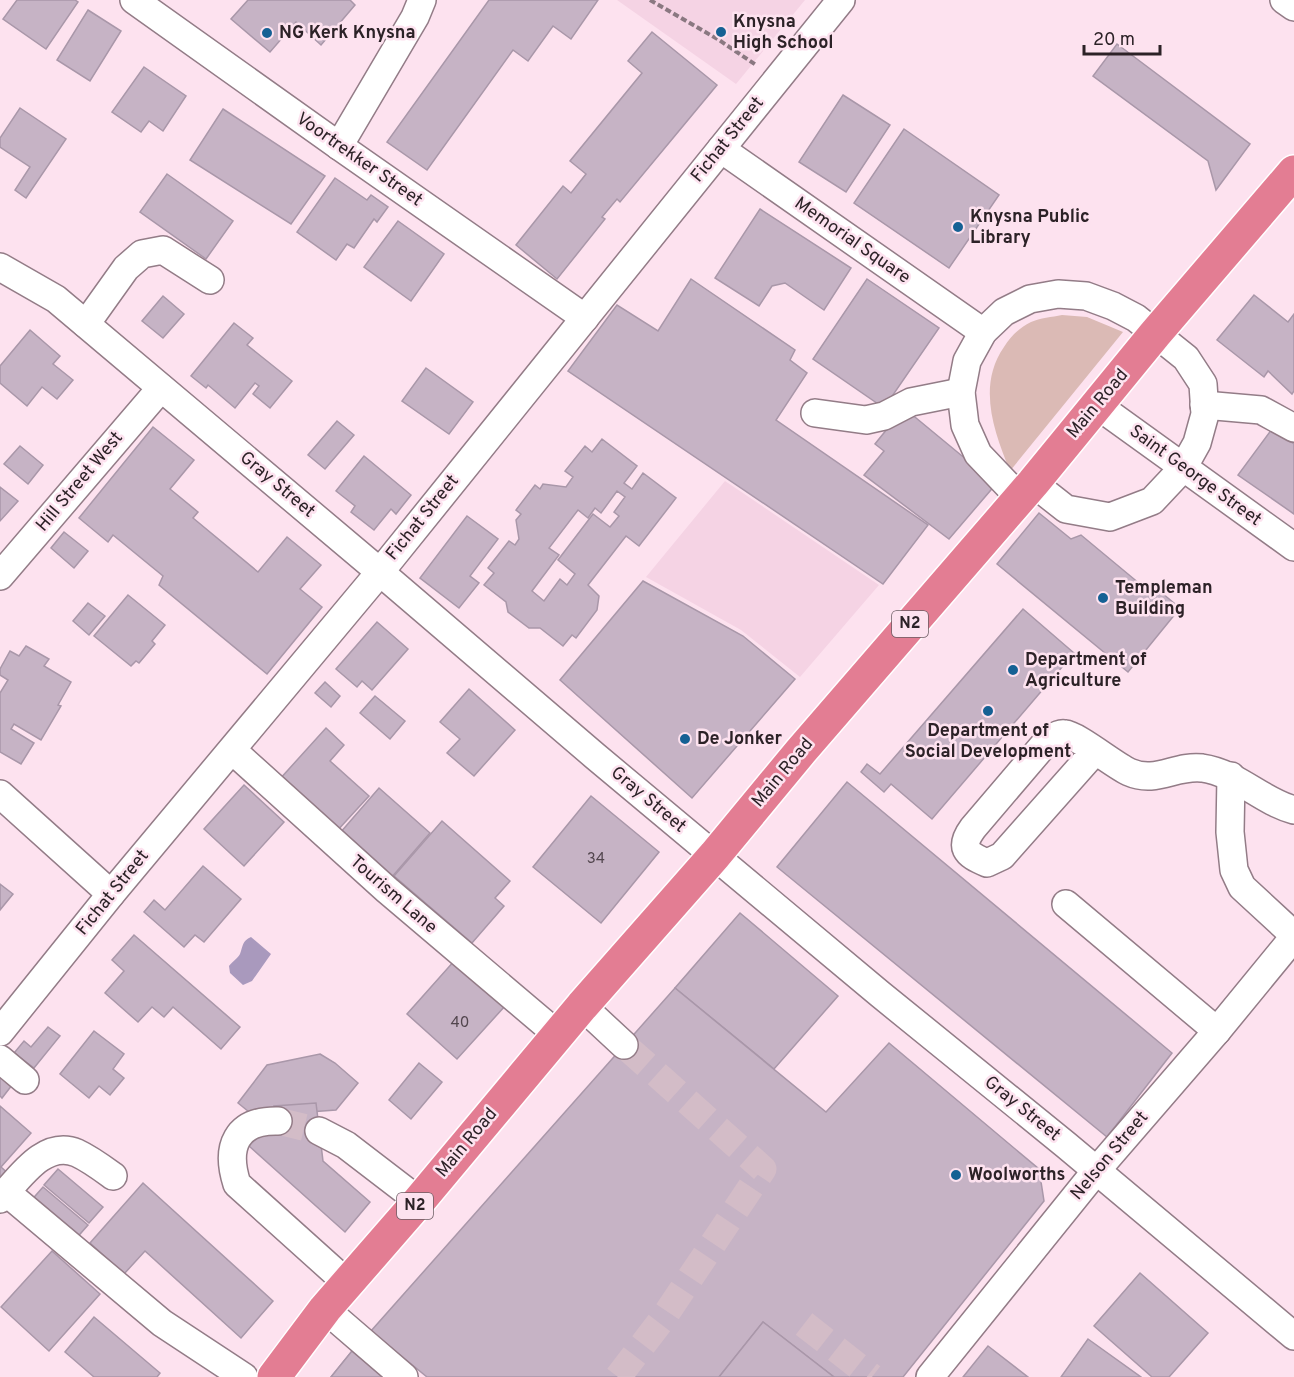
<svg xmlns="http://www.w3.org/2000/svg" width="1294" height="1377" viewBox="0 0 1294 1377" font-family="Overpass,sans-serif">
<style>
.built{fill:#f5d3e4}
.green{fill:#dbbab5}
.water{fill:#a999bd}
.building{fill:#c6b3c5;stroke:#a997a9;stroke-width:1.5;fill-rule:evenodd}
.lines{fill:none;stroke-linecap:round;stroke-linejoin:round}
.minor-tunnel{stroke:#d3bcc7;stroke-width:27;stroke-dasharray:27 14;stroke-linecap:butt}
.minor-casing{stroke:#937c87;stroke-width:30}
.highway-casing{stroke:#fff;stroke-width:36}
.path{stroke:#8a7881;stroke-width:4;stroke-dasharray:6 3;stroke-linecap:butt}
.minor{stroke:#fff;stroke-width:27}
.highway{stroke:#e37d93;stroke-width:33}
.poi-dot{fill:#156194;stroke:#fde2ef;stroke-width:2}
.labels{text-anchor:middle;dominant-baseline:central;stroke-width:5;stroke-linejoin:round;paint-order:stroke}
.number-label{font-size:15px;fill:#52464e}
.shield{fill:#fde2ef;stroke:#6b5c63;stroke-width:1.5}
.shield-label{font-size:16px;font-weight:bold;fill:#2c2227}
.poi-label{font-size:18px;font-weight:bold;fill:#2c2227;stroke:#fde2ef;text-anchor:start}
.street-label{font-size:18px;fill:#2c2227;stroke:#fde2ef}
</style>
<rect width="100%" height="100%" fill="#fde2ef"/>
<g class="built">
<path d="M617,0H805L736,84Z"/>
<path d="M725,481L879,585L800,677L741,630L646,577Z"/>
</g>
<path class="green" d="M1062,315L1087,317L1123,332L1010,471C994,432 977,386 1004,347C1011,336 1019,328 1031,322C1040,318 1052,317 1062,315Z"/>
<path class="water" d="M251,937L271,954L252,981L243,985L230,973L229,966C232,962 238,958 240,954C243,946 242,941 251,937Z"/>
<g class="building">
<path d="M17,0H75L78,2L46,49L3,19Z"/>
<path d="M248,0H350L355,5L321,45L296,22L270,52L231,19Z"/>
<path d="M489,0H598L571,39L553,26L528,61L513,50L427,170L387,142Z"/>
<path d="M88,10L121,31L90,81L57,60Z"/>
<path d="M652,32L717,85L620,202L617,199L602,217L605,219L557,279L516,245L563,186L571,193L586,174L570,161L642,73L628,61Z"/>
<path d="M1117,44L1250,144L1216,190L1208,161L1093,76Z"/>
<path d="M144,67L186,96L163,131L149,121L141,132L112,112Z"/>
<path d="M843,95L890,125L846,192L799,162Z"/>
<path d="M20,108L66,139L26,198L15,190L30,167L0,147V138Z"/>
<path d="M223,109L325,176L291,224L190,160Z"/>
<path d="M904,129L999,195L949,268L854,203Z"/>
<path d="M167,174L233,221L206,259L140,212Z"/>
<path d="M335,178L367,200L371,195L388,207L377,222L374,219L354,248L347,244L336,260L297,232Z"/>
<path d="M760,209L851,268L824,310L785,283L772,286L759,306L715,278Z"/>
<path d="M398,221L444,254L411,301L364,267Z"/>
<path d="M691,279L795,350L790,360L807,373L776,420L928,525L883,584L568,371L617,305L658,331Z"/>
<path d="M867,279L939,328L884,408L813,359Z"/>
<path d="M1254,295L1288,322L1294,314V391L1292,394L1268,371L1264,377L1217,340Z"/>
<path d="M163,296L184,314L163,338L142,321Z"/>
<path d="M234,323L253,338L247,345L292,381L270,408L253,394L259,386L255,383L235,408L208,385L206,388L191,376Z"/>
<path d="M30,330L60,356L53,364L73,380L57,399L42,387L27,406L0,383V366Z"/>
<path d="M426,368L473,402L449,434L402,401Z"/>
<path d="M904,408L996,484L949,539L864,475L884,451L875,444Z"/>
<path d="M337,421L354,435L325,469L308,455Z"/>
<path d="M153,427L194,460L170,489L198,512L193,518L258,572L287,537L321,565L300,589L322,607L267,674L159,585L163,576L113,535L108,542L79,518Z"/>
<path d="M1272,429L1294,444V514L1238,475Z"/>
<path d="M602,439L637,466L624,483L632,489L643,473L676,498L639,546L626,536L588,585L599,596L597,610L576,638L572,635L563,646L540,628H529L508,612L506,602L484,585L494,573L488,568L509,541L515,545L519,539L516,520L521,514L516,510L535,485L540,489L543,484L566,487L573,477L565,471L585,446L592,452ZM617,491L625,497L614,512L619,516L610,527L593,514L558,560L575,574L567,585L560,579L544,601L532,591L559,555L549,548L578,510L588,518L595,508L601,513Z"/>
<path d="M20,446L43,465L28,484L4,464Z"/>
<path d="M364,456L411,495L396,514L391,509L374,530L351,512L355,506L336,491Z"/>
<path d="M0,487L18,501L0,521Z"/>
<path d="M1039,513L1071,539L1081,535L1146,589L1150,583L1180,608L1128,672L997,564Z"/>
<path d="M467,516L498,539L470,576L479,583L459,608L420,578Z"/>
<path d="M64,532L88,551L74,568L51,548Z"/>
<path d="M643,581L743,636L795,679L692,798L560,680Z"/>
<path d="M128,595L165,625L152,641L155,644L139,663L136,661L131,666L94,636Z"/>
<path d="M88,603L105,616L89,635L73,621Z"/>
<path d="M1023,609L1074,653L932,819L891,784L884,792L861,772L867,764L880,774Z"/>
<path d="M377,622L408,649L372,690L362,681L357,687L336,669Z"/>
<path d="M26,646L49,659L44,666L71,682L58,705L61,706L41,740L14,724L11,729L34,743L21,764L0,752V693L8,680L0,675V669L10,651L19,656Z"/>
<path d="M325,682L340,696L331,707L315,693Z"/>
<path d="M469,689L515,730L474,776L447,753L460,739L440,722Z"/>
<path d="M375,696L405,721L390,739L360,713Z"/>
<path d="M326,728L344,745L330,761L369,796L336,832L279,780Z"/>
<path d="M847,782L1172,1053L1107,1137L777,867Z"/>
<path d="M244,785L284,822L244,866L204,829Z"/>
<path d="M379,788L430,833L391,878L340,833Z"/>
<path d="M591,796L659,852L601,923L533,867Z"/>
<path d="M442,821L510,881L495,898L504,906L472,943L394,876Z"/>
<path d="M203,866L241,899L204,942L195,935L184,947L144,912L154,900L165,910Z"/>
<path d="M0,884L13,894L0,910Z"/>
<path d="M740,913L838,996L774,1069L675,988Z"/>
<path d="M134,935L240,1027L221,1049L173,1007L164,1017L152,1007L138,1022L105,993L124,971L112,960Z"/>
<path d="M455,960L505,1006L457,1059L407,1014Z"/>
<path d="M675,988L826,1112L889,1043L1039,1169L1044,1201L903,1377H834L763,1322L719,1377H427L371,1331Z"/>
<path d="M48,1027L60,1036L34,1068L14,1053L24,1041L31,1047Z"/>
<path d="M94,1031L124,1054L113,1069L124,1078L110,1095L99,1086L89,1098L60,1074Z"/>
<path d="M320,1054L335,1063L358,1083L336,1110L254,1116L238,1103L267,1065Z"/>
<path d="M419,1063L442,1082L411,1119L389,1100Z"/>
<path d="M0,1069L16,1080L2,1098L0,1096Z"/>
<path d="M316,1103L323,1161L370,1202L345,1232L249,1146L272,1122L279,1126L274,1106Z"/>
<path d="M0,1106L31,1133L1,1167L11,1176L0,1189Z"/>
<path d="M58,1169L103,1207L89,1223L44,1185Z"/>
<path d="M143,1183L273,1301L241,1338L145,1251L124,1274L90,1243Z"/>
<path d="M43,1187L88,1225L74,1241L29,1203Z"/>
<path d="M52,1251L100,1294L49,1351L1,1307Z"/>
<path d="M1140,1273L1208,1333L1169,1377H1152L1094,1326Z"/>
<path d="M94,1317L160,1373L157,1377H94L65,1352Z"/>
<path d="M763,1322L834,1377H719Z"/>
<path d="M1088,1339L1141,1377H1061Z"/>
<path d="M988,1346L1028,1377H963Z"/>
<path d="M352,1351L383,1377H331Z"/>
<path d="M352,1351L383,1377H331Z"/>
</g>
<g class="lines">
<g class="minor-tunnel">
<path d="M278,1121L319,1131"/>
<path d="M804,1324L872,1377"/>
<path d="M618,1377L664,1317L763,1169L624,1045"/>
</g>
<defs>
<g id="minor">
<path d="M134,0L339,146L585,318"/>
<path d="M1284,0L1294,7"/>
<path d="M339,146L415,17L422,0"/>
<path d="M721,149L983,332"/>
<path d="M0,267L56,299L380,572L595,756L880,994L1066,1145L1294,1336"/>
<path d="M86,324L126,268L142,254L163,250L210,280"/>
<path d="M1097,405L1294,547"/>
<path d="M1204,405L1261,410L1294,428"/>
<path d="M815,413L866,420L884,416L911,402L961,392"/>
<path d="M1019,497L978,454L965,425L961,392L967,361L983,332L1004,312L1030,299L1058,294L1086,296L1113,306L1136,318L1186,358L1203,384L1205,414L1197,443L1183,468L1152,501L1110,517L1066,509L1033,483"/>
<path d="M0,576L161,388"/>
<path d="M232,750L387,890L558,1035"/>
<path d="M1095,751L1002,856L987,863C965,854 959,847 973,828L1048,740C1054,737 1059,733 1065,734C1077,735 1114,765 1129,772C1156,784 1175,765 1202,768C1237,773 1261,801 1294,810"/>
<path d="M1231,776L1230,832L1234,870L1242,887L1294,935"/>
<path d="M0,794L111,894"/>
<path d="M1066,904L1217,1031"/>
<path d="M582,1006L624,1045"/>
<path d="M0,1032L111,894L380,572L841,0"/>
<path d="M0,1059L25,1080"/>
<path d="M278,1121C236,1120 225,1147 237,1184L347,1283"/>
<path d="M319,1131L346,1145L419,1201"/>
<path d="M6,1192L162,1323L244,1377"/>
<path d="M0,1199C19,1179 44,1139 77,1153C90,1159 102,1168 113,1176"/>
<path d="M325,1309L404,1377"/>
<path d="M930,1377L1096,1171L1217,1031L1294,937"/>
</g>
<path id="highway" d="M274,1377L325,1309L419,1201L582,1006L715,855L801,751L1033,483L1155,334L1294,172"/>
</defs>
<use href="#minor" class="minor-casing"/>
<use href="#highway" class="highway-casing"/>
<path class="path" d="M650,0L719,40L756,65"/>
<use href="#minor" class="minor"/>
<use href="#highway" class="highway"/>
</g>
<g class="poi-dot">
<circle cx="721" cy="32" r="6"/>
<circle cx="267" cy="33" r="6"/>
<circle cx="958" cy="227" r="6"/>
<circle cx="1103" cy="598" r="6"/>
<circle cx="1013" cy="670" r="6"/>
<circle cx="988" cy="711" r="6"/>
<circle cx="685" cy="739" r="6"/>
<circle cx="956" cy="1175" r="6"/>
</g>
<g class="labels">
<g class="number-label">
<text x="596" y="859">34</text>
<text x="460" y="1023">40</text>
</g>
<g class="shield">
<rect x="892" y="611" width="36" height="26" rx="4.5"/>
<rect x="397" y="1193" width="36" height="26" rx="4.5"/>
</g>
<g class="shield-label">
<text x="910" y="624">N2</text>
<text x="415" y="1206">N2</text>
</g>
<g class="poi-label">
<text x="733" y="22">Knysna<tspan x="733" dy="21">High School</tspan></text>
<text x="279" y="33">NG Kerk Knysna</text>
<text x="970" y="217">Knysna Public<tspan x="970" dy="21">Library</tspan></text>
<text x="1115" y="588">Templeman<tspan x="1115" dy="21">Building</tspan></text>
<text x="1025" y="660">Department of<tspan x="1025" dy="21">Agriculture</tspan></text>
<text x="988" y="731" text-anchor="middle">Department of<tspan x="988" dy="21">Social Development</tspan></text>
<text x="697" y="739">De Jonker</text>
<text x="968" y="1175">Woolworths</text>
</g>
<g class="street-label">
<text transform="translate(728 140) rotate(-51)">Fichat Street</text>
<text transform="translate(359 160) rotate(35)">Voortrekker Street</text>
<text transform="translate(852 241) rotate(35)">Memorial Square</text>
<text transform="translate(1098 404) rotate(-50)">Main Road</text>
<text transform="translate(1195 476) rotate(36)">Saint George Street</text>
<text transform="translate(80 482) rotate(-50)">Hill Street West</text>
<text transform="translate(277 485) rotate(40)">Gray Street</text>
<text transform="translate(423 518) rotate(-51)">Fichat Street</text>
<text transform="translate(783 773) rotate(-50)">Main Road</text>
<text transform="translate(648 800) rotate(40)">Gray Street</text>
<text transform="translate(113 893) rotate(-51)">Fichat Street</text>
<text transform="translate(393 895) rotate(41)">Tourism Lane</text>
<text transform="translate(1022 1109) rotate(39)">Gray Street</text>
<text transform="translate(467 1143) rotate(-50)">Main Road</text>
<text transform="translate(1110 1156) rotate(-50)">Nelson Street</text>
</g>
</g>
<path d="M1084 45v9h76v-9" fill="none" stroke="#2c2227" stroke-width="3"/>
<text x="1093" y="45" font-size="18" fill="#2c2227" stroke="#fde2ef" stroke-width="4.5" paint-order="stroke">20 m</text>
</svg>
